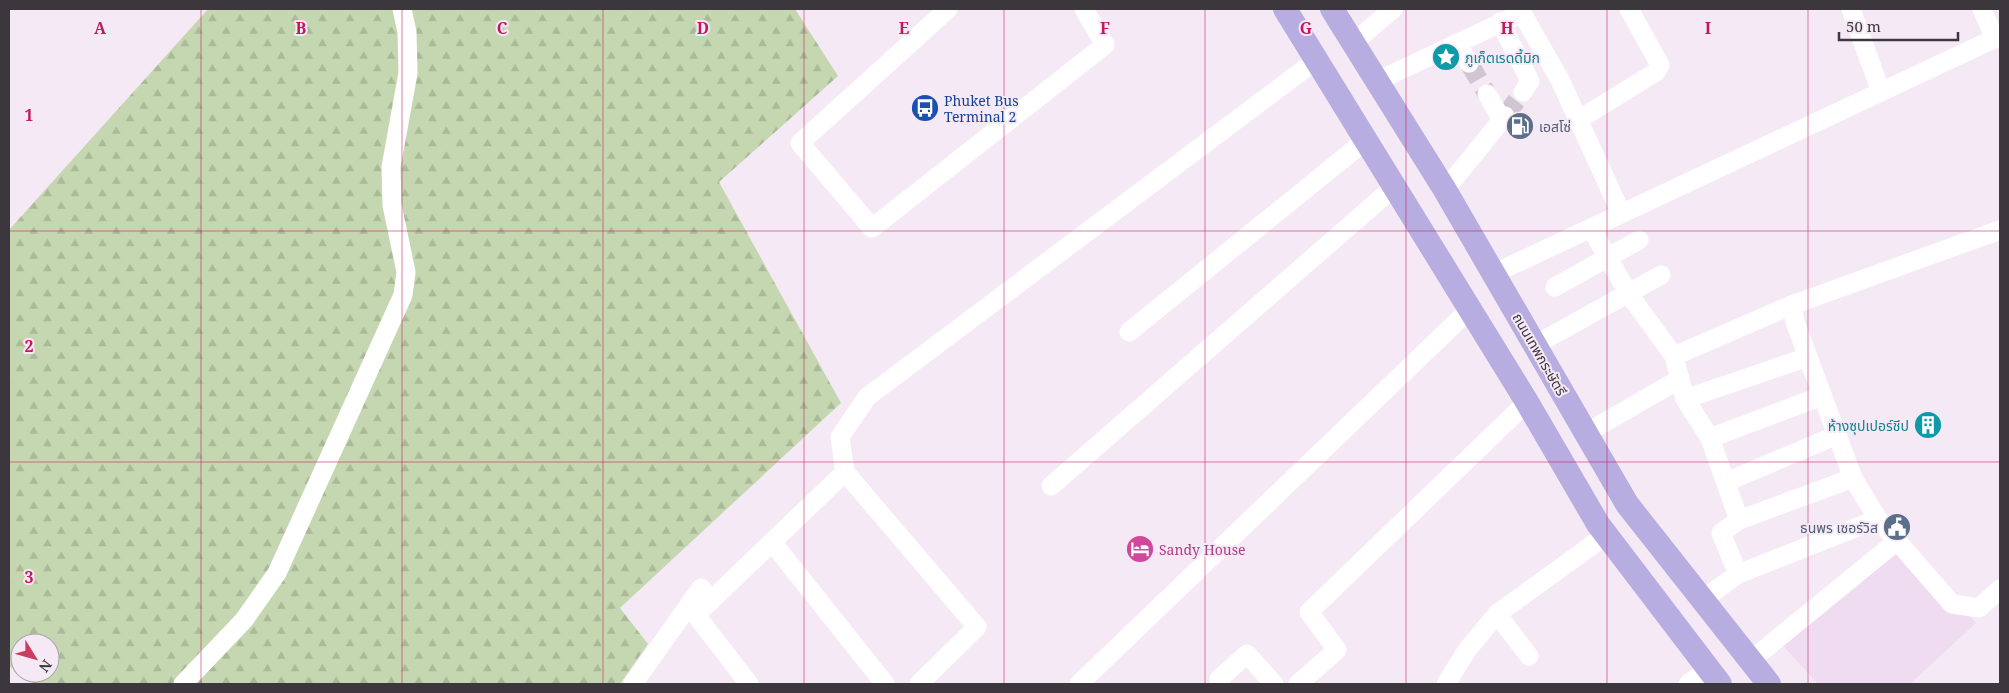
<svg xmlns="http://www.w3.org/2000/svg" width="2009" height="693" viewBox="0 0 2009 693" font-family="'Noto Serif','Noto Sans Thai',serif">
<style>
.built{fill:#f0dcf0}
.forest{fill:url(#forest-firs);fill-rule:evenodd}
.lines{fill:none;stroke-linecap:round;stroke-linejoin:round}
.minor-tunnel{stroke:#d1c5d1;stroke-width:19;stroke-dasharray:19 9;stroke-linecap:butt}
.minor{stroke:#fff;stroke-width:19}
.major{stroke:#b8ade0;stroke-width:24}
.grid{fill:none;stroke:#c2185b;stroke-width:1;stroke-opacity:0.55}
.labels{text-anchor:middle;dominant-baseline:central;stroke-width:4;stroke-linejoin:round;paint-order:stroke}
.culture-label{font-size:14px;fill:#0d838f;stroke:#f6e9f6;text-anchor:start}
.transit-label{font-size:14px;fill:#164399;stroke:#f6e9f6;text-anchor:start}
.service-label{font-size:14px;fill:#4e5e75;stroke:#f6e9f6;text-anchor:start}
.street-label{font-size:14px;fill:#3c373c;stroke:#f6e9f6}
.hotel-label{font-size:14px;fill:#b23c85;stroke:#f6e9f6;text-anchor:start}
.grid-label{font-size:16px;text-anchor:middle;font-weight:bold;fill:#c2185b;stroke:#f6e9f6;stroke-width:4;stroke-linejoin:round;paint-order:stroke}
</style>
<defs>
<pattern id="forest-firs" width="22" height="20" patternUnits="userSpaceOnUse" patternTransform="scale(1.25)"><rect width="22" height="20" fill="#c5d7b0"/><path d="M5 1l3.5 6h-7zM16 11l3.5 6h-7z" fill="#aab998"/></pattern>
</defs>
<rect width="100%" height="100%" fill="#f6e9f6"/>
<path class="built" d="M1901,545L1976,623L1910,684H1818L1776,638Z"/>
<path class="forest" d="M208,9H795L838,76L719,182L841,403L620,608L648,644L620,684H207L205,683L202,684H35L9,666V230ZM20,643H50V673H20Z"/>
<g class="lines">
<g class="minor-tunnel">
<path d="M1469,63L1487,94"/>
<path d="M1505,116L1523,92"/>
</g>
<g class="minor">
<path d="M948,9L800,143L872,228L1105,45L1084,9"/>
<path d="M1851,9L1881,92"/>
<path d="M1982,9L1995,39"/>
<path d="M1500,22L1530,81L1523,92"/>
<path d="M1353,43L1393,9"/>
<path d="M1457,43L1469,63"/>
<path d="M1377,81L1522,13L1560,80L1621,213"/>
<path d="M1487,94L1502,120"/>
<path d="M1578,120L1656,72L1660,65L1629,9"/>
<path d="M1445,190L1505,116"/>
<path d="M1591,228L1628,293L1674,356L1685,399L1710,438L1739,520L1721,533L1738,574L1702,600"/>
<path d="M1493,274L2000,36"/>
<path d="M1555,287L1639,240"/>
<path d="M1792,305L2000,230"/>
<path d="M1129,332L1365,141"/>
<path d="M1535,345L1661,275"/>
<path d="M1674,356L1792,305L1795,322L1837,435L1726,482"/>
<path d="M1685,399L1808,357"/>
<path d="M1586,433L1680,379"/>
<path d="M1837,435L1853,478L1878,519"/>
<path d="M1710,438L1822,396"/>
<path d="M1051,486L1393,188"/>
<path d="M1739,520L1853,478"/>
<path d="M772,542L885,684"/>
<path d="M1738,574L1878,519L1952,604L1979,608L2000,589"/>
<path d="M1497,614L1529,656"/>
<path d="M1750,661L1897,541"/>
<path d="M1219,679L1247,654L1274,684"/>
<path d="M183,684L244,620L277,573L403,295L406,272L392,205L391,167L408,73L407,32L402,9"/>
<path d="M633,684L701,588L712,600"/>
<path d="M749,684L696,615L845,472"/>
<path d="M919,684L977,627L845,472L840,437L867,397L1315,61"/>
<path d="M1079,684L1469,310"/>
<path d="M1298,684L1337,650L1309,612L1527,402"/>
<path d="M1446,684L1467,650L1497,614L1606,535"/>
<path d="M1688,684L1708,669"/>
</g>
<g class="major">
<path d="M1285,9L1527,402L1598,524L1720,684"/>
<path d="M1332,9L1445,190L1627,504L1769,684"/>
</g>
</g>
<path class="grid" d="M201,9V684M402,9V684M603,9V684M804,9V684M1004,9V684M1205,9V684M1406,9V684M1607,9V684M1808,9V684M9,231H2000M9,462H2000"/>
<defs>
<symbol id="sight-disc" viewBox="-11 -11 22 22"><circle r="9.5" fill="#0f9aa8" stroke="#f6e9f6"/><path d="M0-6L1.8-2.2L6-1.7L2.9 1.2L3.7 5.4L0 3.3L-3.7 5.4L-2.9 1.2L-6-1.7L-1.8-2.2Z" fill="#fff"/></symbol>
<symbol id="bus-disc" viewBox="-11 -11 22 22"><circle r="9.5" fill="#1a4fb4" stroke="#f6e9f6"/><path d="M-5-6H5V4H4V6H2V4H-2V6H-4V4H-5ZM-3.5-4V0h7V-4ZM-3.5 1.2v1.5H-2V1.2ZM2 1.2v1.5H3.5V1.2Z" fill="#fff"/></symbol>
<symbol id="fuel-disc" viewBox="-11 -11 22 22"><circle r="9.5" fill="#5c6f8a" stroke="#f6e9f6"/><path d="M-5.5-6h7V0h2V4h1.3V-2.5L3-4.5l.8-.8L6-3V5H2.5V1h-1V6h-7ZM-4.2-4.7v3.2H.2V-4.7Z" fill="#fff"/></symbol>
<symbol id="building-disc" viewBox="-11 -11 22 22"><circle r="9.5" fill="#0f9aa8" stroke="#f6e9f6"/><path d="M-4-6H4V6H1V3H-1V6H-4ZM-2.5-4.3h1.7v1.8h-1.7ZM.8-4.3h1.7v1.8H.8ZM-2.5-1h1.7V.8h-1.7ZM.8-1h1.7V.8H.8Z" fill="#fff"/></symbol>
<symbol id="civic-disc" viewBox="-11 -11 22 22"><circle r="9.5" fill="#5c6f8a" stroke="#f6e9f6"/><path d="M-.6-6.5H3V-4.5H.6V-3L4-1V1h2V6H-6V1h2V-1L-.6-3ZM-1.2 2.5V6h2.4V2.5Z" fill="#fff"/></symbol>
<symbol id="hotel-disc" viewBox="-11 -11 22 22"><circle r="9.5" fill="#d1479c" stroke="#f6e9f6"/><path d="M-6-4.5h1.5V1H6V5H4.5V3h-9V5H-6ZM-4 0a1.8 1.8 0 1 1 3.6 0ZM.5 0V-2.5h3Q6-2.5 6 0Z" fill="#fff"/></symbol>
</defs>
<g fill-rule="evenodd">
<use href="#sight-disc" x="1430" y="41" width="32" height="32"/>
<use href="#bus-disc" x="909" y="92" width="32" height="32"/>
<use href="#fuel-disc" x="1504" y="110" width="32" height="32"/>
<use href="#building-disc" x="1912" y="409" width="32" height="32"/>
<use href="#civic-disc" x="1881" y="511" width="32" height="32"/>
<use href="#hotel-disc" x="1124" y="533" width="32" height="32"/>
</g>
<g class="labels">
<g class="culture-label">
<text x="1465" y="57">ภูเก็ตเรดดี้มิก</text>
<text x="1909" y="425" text-anchor="end">ห้างซุปเปอร์ชีป</text>
</g>
<g class="transit-label">
<text x="944" y="100">Phuket Bus<tspan x="944" dy="16">Terminal 2</tspan></text>
</g>
<g class="service-label">
<text x="1539" y="126">เอสโซ่</text>
<text x="1878" y="527" text-anchor="end">ธนพร เซอร์วิส</text>
</g>
<g class="street-label">
<text transform="translate(1540 354) rotate(60)">ถนนเทพกระษัตรี</text>
</g>
<g class="hotel-label">
<text x="1159" y="549">Sandy House</text>
</g>
</g>
<g class="grid-label">
<text x="100" y="34">A</text>
<text x="301" y="34">B</text>
<text x="502" y="34">C</text>
<text x="703" y="34">D</text>
<text x="904" y="34">E</text>
<text x="1105" y="34">F</text>
<text x="1306" y="34">G</text>
<text x="1507" y="34">H</text>
<text x="1708" y="34">I</text>
<text x="29" y="121">1</text>
<text x="29" y="352">2</text>
<text x="29" y="583">3</text>
</g>
<rect width="2009" height="693" fill="none" stroke="#3c373c" stroke-width="20"/>
<g transform="translate(35 658) rotate(127)"><circle r="24" fill="#f6e9f6" stroke="#aca2ac"/>
<path d="M0-4L9 19L0 12L-9 19Z" fill="#cc3c60"/>
<text y="-8" font-size="14" font-weight="bold" text-anchor="middle" fill="#3c373c">N</text>
</g>
<path d="M1839 32v8h119v-8" fill="none" stroke="#3c373c" stroke-width="2.5"/>
<text x="1846" y="32" font-size="15" fill="#3c373c" stroke="#f6e9f6" stroke-width="4" paint-order="stroke">50 m</text>
</svg>
